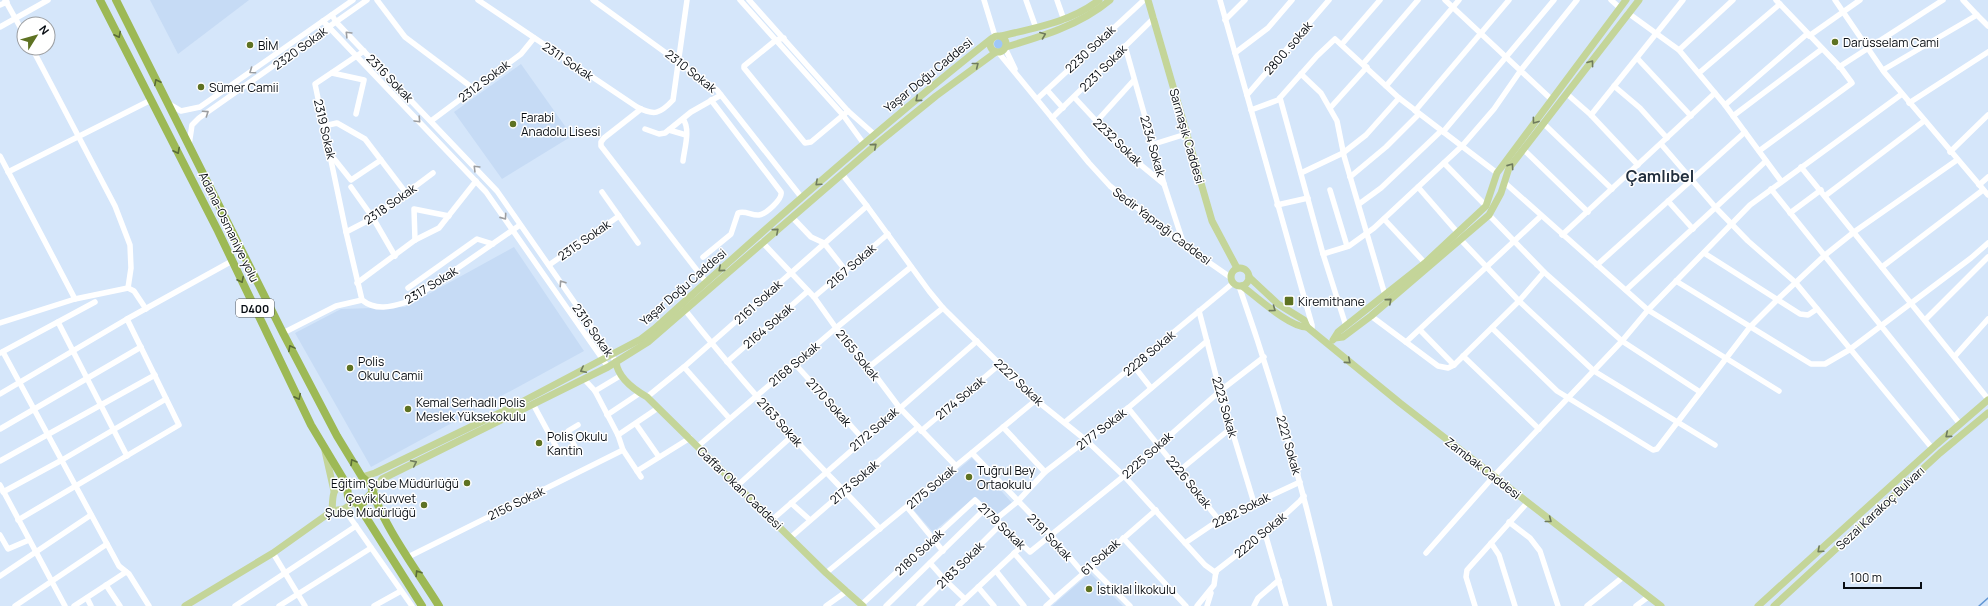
<svg xmlns="http://www.w3.org/2000/svg" width="1988" height="606" viewBox="0 0 1988 606" font-family="Manrope,sans-serif">
<style>
.built{fill:#c6dbf5}
.green{fill:#9fc7f7}
.lines{fill:none;stroke-linecap:round;stroke-linejoin:round}
.stream{stroke:#6196d4;stroke-width:1.5}
.minor{stroke:#fff;stroke-width:5.5}
.major{stroke:#c4d599;stroke-width:7}
.highway{stroke:#9db955;stroke-width:8}
.oneway{stroke:#9c9ea1}
.oneway2{stroke:#5a6c37}
.oneway3{stroke:#6f7b5d}
.poi-dot{fill:#5e7222;stroke:#fff;stroke-width:1.5}
.labels{text-anchor:middle;dominant-baseline:central;stroke-width:3;stroke-linejoin:round;paint-order:stroke}
.shield{fill:#fff;stroke:#52565a;stroke-width:1}
.shield-label{font-size:11px;font-weight:bold;fill:#080d13}
.poi-label{font-size:12px;fill:#080d13;stroke:#fff;text-anchor:start}
.street-label{font-size:12px;fill:#080d13;stroke:#fff}
.district-label{font-size:16px;font-weight:bold;fill:#222f3e;stroke:#fff}
</style>
<rect width="100%" height="100%" fill="#d5e6fa"/>
<g class="built">
<path d="M150,0H249L178,54Z"/>
<path d="M521,64L572,136L502,179L454,112Z"/>
<path d="M514,247L584,351L371,467L295,333L341,309L405,307Z"/>
<path d="M972,458L1012,503L997,517L975,497L933,532L912,508Z"/>
<path d="M1090,573L1123,606H1052Z"/>
</g>
<circle class="green" cx="999" cy="44" r="5"/>
<g class="lines">
<path class="stream" d="M1979,606L1988,598"/>
<g class="minor">
<path d="M5,0L24,34"/>
<path d="M377,0L405,37L474,89"/>
<path d="M478,0L637,107C654,116 660,114 673,100L687,0"/>
<path d="M593,0L717,90L802,198"/>
<path d="M740,0L843,115L864,144"/>
<path d="M749,0L848,111L875,135"/>
<path d="M984,0L995,36"/>
<path d="M1026,0L1036,28"/>
<path d="M1057,0L1064,20"/>
<path d="M1220,0L1312,325V330"/>
<path d="M1445,0L1551,99"/>
<path d="M1611,0L1620,8"/>
<path d="M1835,0L1884,72L1988,195"/>
<path d="M0,5L7,2"/>
<path d="M1628,13L1679,50L1725,105L1781,181"/>
<path d="M332,15L336,22L497,191L616,362"/>
<path d="M1977,15L1988,26"/>
<path d="M1225,20L1245,0"/>
<path d="M323,21L486,192L608,367"/>
<path d="M0,27L48,0"/>
<path d="M1809,36L1860,0"/>
<path d="M784,38L776,40L744,66V68L805,143L811,142L848,111"/>
<path d="M1342,44L1380,0"/>
<path d="M1125,46L1164,184L1184,245"/>
<path d="M32,48L115,206L130,245L131,268L128,288"/>
<path d="M1005,48L1015,69"/>
<path d="M1679,50L1733,0"/>
<path d="M364,51L315,84L346,232L362,300C377,312 393,306 410,301L520,225"/>
<path d="M998,52L1089,163L1110,186L1184,245L1230,277"/>
<path d="M1235,53L1268,28L1292,0"/>
<path d="M1637,58L1691,116"/>
<path d="M1363,64L1418,0"/>
<path d="M1839,67L1943,0"/>
<path d="M1883,70L1977,15L1963,0"/>
<path d="M332,73L364,80L356,114"/>
<path d="M1699,73L1780,4"/>
<path d="M1301,74L1321,93L1337,121L1344,156L1385,295"/>
<path d="M1386,86L1459,0"/>
<path d="M1614,86L1640,108L1667,138"/>
<path d="M1047,90L1063,108"/>
<path d="M1567,94L1591,115L1638,165"/>
<path d="M1247,95L1329,0"/>
<path d="M1074,97L1125,152L1164,184"/>
<path d="M1280,98L1323,254L1346,326"/>
<path d="M1037,99L1144,0"/>
<path d="M1909,103L1988,52"/>
<path d="M169,104L181,111L200,107L353,0"/>
<path d="M1725,105L1807,34"/>
<path d="M1331,107L1367,67"/>
<path d="M641,109L604,138L601,142V146L706,282"/>
<path d="M1251,110L1278,100L1317,56L1335,39L1399,98L1497,173"/>
<path d="M1415,111L1509,0"/>
<path d="M1591,115L1683,0"/>
<path d="M1733,116L1822,49"/>
<path d="M1052,118L1154,18"/>
<path d="M431,121L521,54L534,38"/>
<path d="M1096,122L1134,80"/>
<path d="M1544,124L1612,189"/>
<path d="M324,126L337,123L365,139L406,193"/>
<path d="M645,129L659,134L665,133L691,112L721,95"/>
<path d="M669,130L686,135"/>
<path d="M1443,132L1554,0"/>
<path d="M1154,144L1186,134"/>
<path d="M1661,144L1716,208L1748,241L1795,282L1932,448"/>
<path d="M189,145L192,125L199,118L367,0"/>
<path d="M1524,150L1588,212"/>
<path d="M1759,151L1852,83L1841,68L1776,0"/>
<path d="M1950,152L1988,115"/>
<path d="M331,155L351,180L381,160"/>
<path d="M0,156L75,299L0,323"/>
<path d="M683,161C684,150 691,129 683,119"/>
<path d="M1444,163L1486,206"/>
<path d="M1801,167L1988,399"/>
<path d="M8,172L151,100"/>
<path d="M1301,173L1343,153L1366,135L1399,98"/>
<path d="M842,174L867,206L929,291L943,308L1036,400L1087,441L1124,476L1205,565L1216,573"/>
<path d="M1350,177L1386,147L1419,114"/>
<path d="M1504,182L1648,310L1779,391"/>
<path d="M1979,185L1988,177"/>
<path d="M351,187L373,218L395,256"/>
<path d="M1418,187L1458,233"/>
<path d="M1771,189L1960,424"/>
<path d="M1330,190L1347,246"/>
<path d="M602,192L638,243"/>
<path d="M1825,196L1924,121"/>
<path d="M1668,201L1693,229"/>
<path d="M1359,204L1381,188L1441,131"/>
<path d="M1277,205L1308,198"/>
<path d="M1790,213L1821,190"/>
<path d="M1489,215L1544,272L1622,341L1700,392"/>
<path d="M792,217L811,237L824,243L846,271"/>
<path d="M1384,219L1425,263"/>
<path d="M346,232L373,218L433,173"/>
<path d="M1562,235L1715,93"/>
<path d="M1460,239L1519,301L1594,371L1715,445"/>
<path d="M415,240L414,209L449,216"/>
<path d="M762,242L814,297L836,328L869,367L899,407L956,466"/>
<path d="M1704,253L1800,314L1808,315L1817,309"/>
<path d="M1323,254L1349,246L1374,228L1462,146L1494,109L1521,70L1577,0"/>
<path d="M703,257L731,234L738,213C745,210 752,216 759,215C766,214 783,199 781,192L711,100"/>
<path d="M549,265L619,216"/>
<path d="M1597,265L1745,132"/>
<path d="M1882,267L1983,190"/>
<path d="M1676,281L1811,364H1825L1849,350L1971,258L1988,243"/>
<path d="M357,283L415,240L439,228L476,181"/>
<path d="M1239,286C1276,391 1306,498 1330,606"/>
<path d="M408,288L477,239L493,244"/>
<path d="M1626,290L1766,161"/>
<path d="M814,297L888,234"/>
<path d="M75,299L128,288L134,291L146,309"/>
<path d="M685,310C719,353 755,395 792,436C821,468 851,497 880,529"/>
<path d="M1199,311L1220,391L1254,503"/>
<path d="M1371,316L1438,366L1448,368L1454,365L1519,301L1544,272"/>
<path d="M127,319L232,261"/>
<path d="M1925,320L1988,257"/>
<path d="M58,322L127,456"/>
<path d="M1492,328L1557,391L1653,450L1657,449L1750,327L1778,299L1824,256L1854,232L1957,160"/>
<path d="M1420,330L1454,365"/>
<path d="M283,333L336,306L362,300"/>
<path d="M1406,342L1541,216"/>
<path d="M3,352L119,566L129,574L149,606"/>
<path d="M0,353L95,302"/>
<path d="M1463,356L1539,429"/>
<path d="M1955,356L1988,319"/>
<path d="M727,362L808,291"/>
<path d="M795,364L863,439"/>
<path d="M1133,365L1151,388"/>
<path d="M684,367L729,418"/>
<path d="M869,367L943,308"/>
<path d="M584,379L595,391L618,435L623,450L641,477"/>
<path d="M595,391L620,376"/>
<path d="M0,394L127,319L179,425L18,520"/>
<path d="M647,397L684,367L867,206"/>
<path d="M533,404L559,452L562,453L575,447L568,431L578,425"/>
<path d="M1128,408L1219,520"/>
<path d="M607,415L640,393"/>
<path d="M1065,422L1233,283"/>
<path d="M636,424L659,457"/>
<path d="M1003,427L1045,472"/>
<path d="M0,429L141,347"/>
<path d="M921,431L999,365"/>
<path d="M618,435L658,408"/>
<path d="M697,447L836,328L911,267"/>
<path d="M972,453L1050,534L1083,573"/>
<path d="M0,461L155,375"/>
<path d="M637,471L690,438"/>
<path d="M1179,471L1231,428"/>
<path d="M0,485L65,606"/>
<path d="M737,486L792,436"/>
<path d="M3,492L62,460L166,399"/>
<path d="M791,503L810,520"/>
<path d="M907,507L943,551"/>
<path d="M344,509L412,606"/>
<path d="M773,519L977,341"/>
<path d="M996,519L1017,502L1045,472L1128,408L1207,341"/>
<path d="M1509,522L1530,538L1540,551L1558,606"/>
<path d="M1265,533L1286,606"/>
<path d="M0,535L8,549L29,540"/>
<path d="M790,538L918,427"/>
<path d="M1123,538L1186,606"/>
<path d="M1185,543L1219,520L1300,482"/>
<path d="M1491,543L1499,555L1515,606"/>
<path d="M273,553L305,606"/>
<path d="M1014,553L1054,599"/>
<path d="M1426,553L1494,476L1622,341L1648,310L1750,205L1902,94"/>
<path d="M408,557L623,450"/>
<path d="M930,563L945,580L965,599"/>
<path d="M1090,566L1130,606"/>
<path d="M996,571L1024,606"/>
<path d="M826,573L1036,400"/>
<path d="M0,576L91,515"/>
<path d="M106,585L120,606"/>
<path d="M978,587L994,606"/>
<path d="M87,598L91,606"/>
<path d="M15,606L107,544"/>
<path d="M74,606L126,572"/>
<path d="M235,606L356,526"/>
<path d="M279,606L371,548"/>
<path d="M374,606L401,591"/>
<path d="M826,606L847,591"/>
<path d="M860,606L975,500L1030,552L1124,476L1220,391L1264,357"/>
<path d="M886,606L985,509"/>
<path d="M919,606L1001,524"/>
<path d="M958,606L1023,545"/>
<path d="M1046,606L1156,510"/>
<path d="M1197,606L1214,585L1216,571L1265,533L1300,501L1304,496"/>
<path d="M1207,606L1211,593"/>
<path d="M1254,606L1258,598L1279,580"/>
<path d="M1475,606L1466,577L1467,570L1527,503"/>
<path d="M1587,606L1623,577"/>
<path d="M1636,606L1648,597"/>
</g>
<g class="major">
<path d="M1148,0L1212,221L1237,268"/>
<circle cx="998" cy="44" r="8"/>
<path d="M1001,36C1034,28 1071,22 1099,0"/>
<path d="M1006,47C1043,36 1080,25 1110,0"/>
<circle cx="1240" cy="277" r="9"/>
<path d="M1249,277L1278,304L1304,320L1307,327L1400,403L1661,606"/>
<path d="M1242,286C1257,297 1290,328 1307,327"/>
<path d="M1335,338L1343,337L1371,316L1489,215L1501,193L1509,168L1639,0"/>
<path d="M1333,340L1338,332L1425,263L1486,206L1497,173L1626,0"/>
<path d="M616,362C618,378 633,389 647,397L826,573L863,606"/>
<path d="M325,451L334,491"/>
<path d="M362,477L375,473L516,405L641,339L654,329C764,230 875,131 991,39"/>
<path d="M372,493L382,479L608,367L648,342L878,143L936,96L996,52"/>
<path d="M332,511C333,502 331,489 341,485L347,488"/>
<path d="M185,606L273,553L332,511L344,509L354,502"/>
<path d="M1758,606L1937,444L1988,400"/>
<path d="M1774,606L1940,453L1988,413"/>
</g>
<g class="highway">
<path d="M100,0L218,231L311,425L347,485L348,497L357,503L422,606"/>
<path d="M116,0L283,333L337,436L362,477L371,485C380,522 418,572 439,606"/>
<path d="M357,503L364,502L372,493"/>
</g>
</g>
<defs><path id="oneway-chevron" d="M-2-3.5L2.5 0L-2 3.5" fill="none" stroke-width="1.6" stroke-linecap="round" stroke-linejoin="round"/></defs>
<g class="oneway">
<use href="#oneway-chevron" transform="translate(348 34) rotate(-134)"/>
<use href="#oneway-chevron" transform="translate(252 71) rotate(145)"/>
<use href="#oneway-chevron" transform="translate(206 113) rotate(-34)"/>
<use href="#oneway-chevron" transform="translate(418 120) rotate(47)"/>
<use href="#oneway-chevron" transform="translate(476 168) rotate(-135)"/>
<use href="#oneway-chevron" transform="translate(504 217) rotate(55)"/>
<use href="#oneway-chevron" transform="translate(562 283) rotate(-124)"/>
</g>
<g class="oneway2">
<use href="#oneway-chevron" transform="translate(118 35) rotate(63)"/>
<use href="#oneway-chevron" transform="translate(157 82) rotate(-117)"/>
<use href="#oneway-chevron" transform="translate(177 151) rotate(63)"/>
<use href="#oneway-chevron" transform="translate(241 280) rotate(64)"/>
<use href="#oneway-chevron" transform="translate(291 348) rotate(-118)"/>
<use href="#oneway-chevron" transform="translate(298 397) rotate(64)"/>
<use href="#oneway-chevron" transform="translate(353 462) rotate(-121)"/>
<use href="#oneway-chevron" transform="translate(418 573) rotate(-122)"/>
</g>
<g class="oneway3">
<use href="#oneway-chevron" transform="translate(1043 35) rotate(-21)"/>
<use href="#oneway-chevron" transform="translate(1591 63) rotate(-53)"/>
<use href="#oneway-chevron" transform="translate(976 65) rotate(-38)"/>
<use href="#oneway-chevron" transform="translate(918 99) rotate(140)"/>
<use href="#oneway-chevron" transform="translate(1535 121) rotate(126)"/>
<use href="#oneway-chevron" transform="translate(874 146) rotate(-40)"/>
<use href="#oneway-chevron" transform="translate(1511 166) rotate(-55)"/>
<use href="#oneway-chevron" transform="translate(818 183) rotate(138)"/>
<use href="#oneway-chevron" transform="translate(776 231) rotate(-41)"/>
<use href="#oneway-chevron" transform="translate(721 269) rotate(139)"/>
<use href="#oneway-chevron" transform="translate(1389 301) rotate(-41)"/>
<use href="#oneway-chevron" transform="translate(1273 309) rotate(36)"/>
<use href="#oneway-chevron" transform="translate(1348 361) rotate(40)"/>
<use href="#oneway-chevron" transform="translate(583 370) rotate(153)"/>
<use href="#oneway-chevron" transform="translate(1948 435) rotate(140)"/>
<use href="#oneway-chevron" transform="translate(414 463) rotate(-26)"/>
<use href="#oneway-chevron" transform="translate(1549 520) rotate(38)"/>
<use href="#oneway-chevron" transform="translate(1820 550) rotate(138)"/>
</g>
<g class="poi-dot">
<circle cx="1835" cy="42" r="4"/>
<circle cx="250" cy="45" r="4"/>
<circle cx="201" cy="87" r="4"/>
<circle cx="513" cy="124" r="4"/>
<rect x="1284" y="296" width="10" height="10" rx="2"/>
<circle cx="350" cy="368" r="4"/>
<circle cx="408" cy="409" r="4"/>
<circle cx="539" cy="443" r="4"/>
<circle cx="969" cy="477" r="4"/>
<circle cx="467" cy="483" r="4"/>
<circle cx="424" cy="505" r="4"/>
<circle cx="1089" cy="589" r="4"/>
</g>
<g class="labels">
<rect class="shield" x="236" y="299" width="38" height="18" rx="3"/>
<g class="shield-label">
<text x="255" y="308">D400</text>
</g>
<g class="poi-label">
<text x="1843" y="42">Darüsselam Cami</text>
<text x="258" y="45">BİM</text>
<text x="209" y="87">Sümer Camii</text>
<text x="521" y="117">Farabi<tspan x="521" dy="14">Anadolu Lisesi</tspan></text>
<text x="1298" y="301">Kiremithane</text>
<text x="358" y="361">Polis<tspan x="358" dy="14">Okulu Camii</tspan></text>
<text x="416" y="402">Kemal Serhadlı Polis<tspan x="416" dy="14">Meslek Yüksekokulu</tspan></text>
<text x="547" y="436">Polis Okulu<tspan x="547" dy="14">Kantin</tspan></text>
<text x="977" y="470">Tuğrul Bey<tspan x="977" dy="14">Ortaokulu</tspan></text>
<text x="459" y="483" text-anchor="end">Eğitim Şube Müdürlüğü</text>
<text x="416" y="498" text-anchor="end">Çevik Kuvvet<tspan x="416" dy="14">Şube Müdürlüğü</tspan></text>
<text x="1097" y="589">İstiklal İlkokulu</text>
</g>
<g class="street-label">
<text transform="translate(300 48) rotate(-36)">2320 Sokak</text>
<text transform="translate(1288 48) rotate(-49)">2800. sokak</text>
<text transform="translate(1090 49) rotate(-43)">2230 Sokak</text>
<text transform="translate(568 61) rotate(34)">2311 Sokak</text>
<text transform="translate(1103 68) rotate(-45)">2231 Sokak</text>
<text transform="translate(691 71) rotate(38)">2310 Sokak</text>
<text transform="translate(928 75) rotate(-39)">Yaşar Doğu Caddesi</text>
<text transform="translate(390 78) rotate(46)">2316 Sokak</text>
<text transform="translate(484 81) rotate(-37)">2312 Sokak</text>
<text transform="translate(325 129) rotate(77)">2319 Sokak</text>
<text transform="translate(1187 136) rotate(74)">Sarmaşık Caddesi</text>
<text transform="translate(1118 142) rotate(44)">2232 Sokak</text>
<text transform="translate(1153 146) rotate(74)">2234 Sokak</text>
<text transform="translate(390 204) rotate(-35)">2318 Sokak</text>
<text transform="translate(1162 226) rotate(37)">Sedir Yaprağı Caddesi</text>
<text transform="translate(229 227) rotate(64)">Adana-Osmaniye yolu</text>
<text transform="translate(584 240) rotate(-35)">2315 Sokak</text>
<text transform="translate(851 266) rotate(-41)">2167 Sokak</text>
<text transform="translate(431 285) rotate(-32)">2317 Sokak</text>
<text transform="translate(683 287) rotate(-41)">Yaşar Doğu Caddesi</text>
<text transform="translate(758 302) rotate(-42)">2161 Sokak</text>
<text transform="translate(768 326) rotate(-41)">2164 Sokak</text>
<text transform="translate(593 330) rotate(55)">2316 Sokak</text>
<text transform="translate(1149 353) rotate(-40)">2228 Sokak</text>
<text transform="translate(858 355) rotate(51)">2165 Sokak</text>
<text transform="translate(794 364) rotate(-40)">2168 Sokak</text>
<text transform="translate(1019 382) rotate(43)">2227 Sokak</text>
<text transform="translate(960 398) rotate(-40)">2174 Sokak</text>
<text transform="translate(829 402) rotate(48)">2170 Sokak</text>
<text transform="translate(1225 407) rotate(74)">2223 Sokak</text>
<text transform="translate(780 422) rotate(48)">2163 Sokak</text>
<text transform="translate(874 429) rotate(-41)">2172 Sokak</text>
<text transform="translate(1101 429) rotate(-38)">2177 Sokak</text>
<text transform="translate(1289 445) rotate(74)">2221 Sokak</text>
<text transform="translate(1147 455) rotate(-42)">2225 Sokak</text>
<text transform="translate(1483 468) rotate(38)">Zambak Caddesi</text>
<text transform="translate(854 482) rotate(-41)">2173 Sokak</text>
<text transform="translate(1189 482) rotate(51)">2226 Sokak</text>
<text transform="translate(931 487) rotate(-40)">2175 Sokak</text>
<text transform="translate(740 488) rotate(44)">Gaffar Okan Caddesi</text>
<text transform="translate(516 503) rotate(-26)">2156 Sokak</text>
<text transform="translate(1880 508) rotate(-43)">Sezai Karakoç Bulvarı</text>
<text transform="translate(1241 510) rotate(-27)">2282 Sokak</text>
<text transform="translate(1002 526) rotate(44)">2179 Sokak</text>
<text transform="translate(1260 535) rotate(-40)">2220 Sokak</text>
<text transform="translate(1050 537) rotate(47)">2191 Sokak</text>
<text transform="translate(919 552) rotate(-43)">2180 Sokak</text>
<text transform="translate(1100 557) rotate(-42)">61 Sokak</text>
<text transform="translate(960 565) rotate(-45)">2183 Sokak</text>
</g>
<g class="district-label">
<text x="1660" y="176">Çamlıbel</text>
</g>
</g>
<g transform="translate(36 36) rotate(53)"><circle r="19" fill="#ffffff" stroke="#9c9ea1"/>
<path d="M0-3L7 15L0 10L-7 15Z" fill="#5e7222"/>
<text y="-6" font-size="11" font-weight="bold" text-anchor="middle" fill="#080d13">N</text>
</g>
<path d="M1844 582v6h77v-6" fill="none" stroke="#080d13" stroke-width="2"/>
<text x="1850" y="582" font-size="12" fill="#080d13" stroke="#ffffff" stroke-width="3" paint-order="stroke">100 m</text>
</svg>
